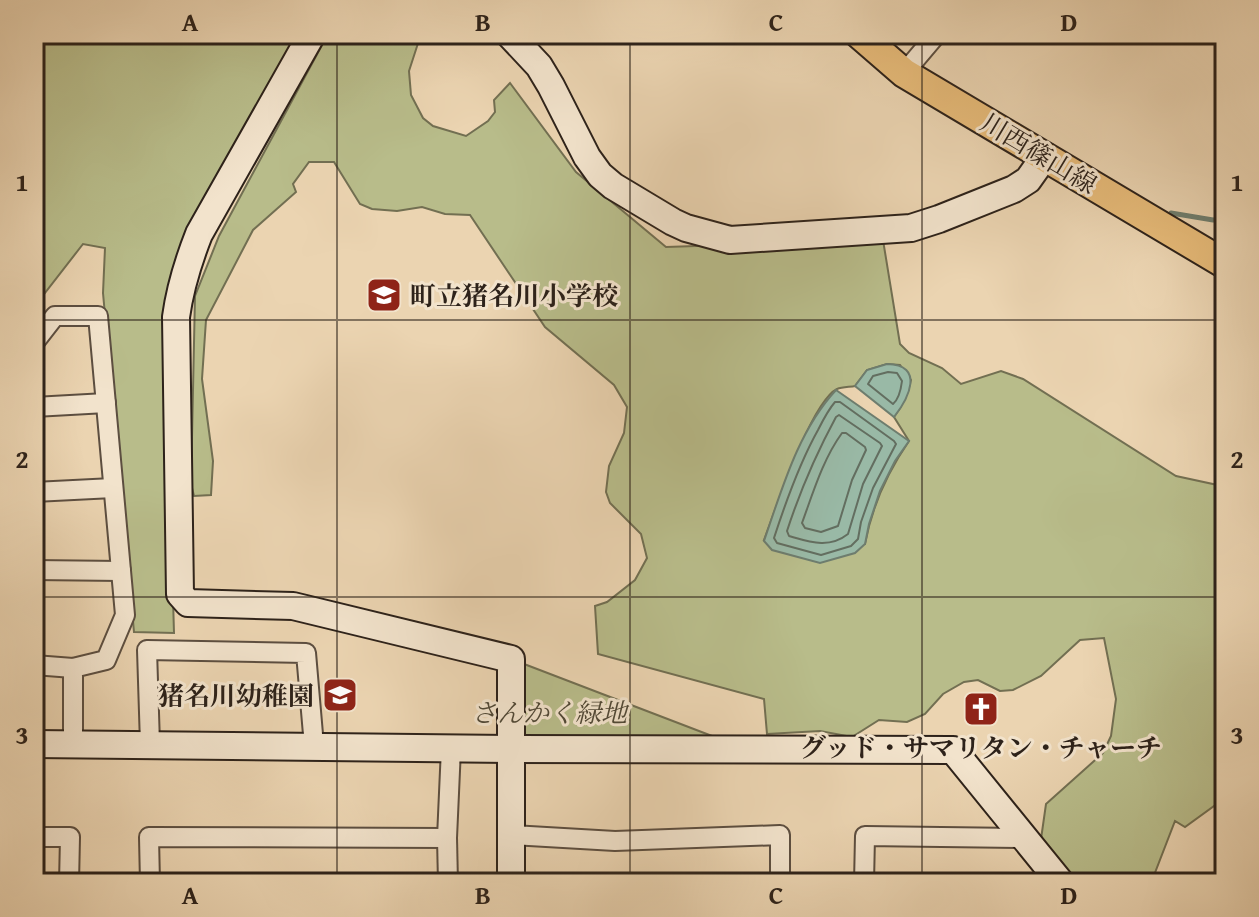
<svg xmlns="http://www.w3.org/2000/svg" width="1259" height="917" viewBox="0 0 1259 917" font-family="'Gentium Book Plus','Noto Serif JP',serif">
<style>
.green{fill:#b8bc8a;stroke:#726f52;stroke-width:2;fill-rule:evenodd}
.water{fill:#99b9a6;stroke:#6e7d6e;stroke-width:2}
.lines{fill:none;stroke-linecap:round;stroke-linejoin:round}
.shore{stroke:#636e60;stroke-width:2}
.stream{stroke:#6e7d6e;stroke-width:5}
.street-casing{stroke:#5c4e40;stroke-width:22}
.secondary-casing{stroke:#2d221a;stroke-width:30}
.primary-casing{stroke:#2d221a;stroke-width:32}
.street{stroke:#f2e3cc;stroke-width:18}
.secondary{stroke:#f2e3cc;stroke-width:26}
.primary{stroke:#e6ba78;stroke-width:28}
.grid{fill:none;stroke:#2d221a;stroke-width:2;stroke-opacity:0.55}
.labels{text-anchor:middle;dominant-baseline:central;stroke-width:6;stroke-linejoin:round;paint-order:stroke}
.street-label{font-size:26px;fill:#2d221a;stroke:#f2e3cc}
.poi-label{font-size:26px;font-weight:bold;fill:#2d221a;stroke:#f2e3cc;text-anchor:start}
.park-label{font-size:26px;font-style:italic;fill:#504836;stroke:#f2e3cc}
.neatline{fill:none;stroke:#2d221a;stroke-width:3}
.grid-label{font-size:26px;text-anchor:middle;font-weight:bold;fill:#2d221a}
</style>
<rect width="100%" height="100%" fill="#ebd4b1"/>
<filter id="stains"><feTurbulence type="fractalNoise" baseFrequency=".0025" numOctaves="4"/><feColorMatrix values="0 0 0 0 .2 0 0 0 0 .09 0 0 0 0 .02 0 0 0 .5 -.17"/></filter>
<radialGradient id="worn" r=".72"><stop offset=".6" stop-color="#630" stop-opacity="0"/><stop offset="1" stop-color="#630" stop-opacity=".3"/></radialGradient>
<g class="green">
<path d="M34,34H302L165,320L174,633L134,632L103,293L105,248L83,244L34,307Z"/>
<path d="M328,34H421L409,71L411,95L423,118L433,126L466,136L488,121L495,112L494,100L510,83L576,172L666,247L883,240L900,344L909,353L942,368L961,384L1001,371L1023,379L1176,476L1222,486L1225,489V800L1221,801L1185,827L1175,821L1151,883H1067L1040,846L1046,804L1103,753L1111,736L1116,699L1104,638L1080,640L1041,676L1013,690L1000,691L978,680L964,682L943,694L925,714L907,722L879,720L852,737L820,731L767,734L764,699L598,654L595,606L607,602L635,580L647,558L641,534L610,503L606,492L609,466L624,433L627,407L614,385L545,327L470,215L445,214L422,207L397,211L372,209L360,204L334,162H309L293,184L296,192L253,230L206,320L202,379L213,461L211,495L194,496L191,484L195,296L219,236ZM887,364L900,365L911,380C908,395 903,405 894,417L909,441C887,473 872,506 865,544L764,540C775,511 811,402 837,389C842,387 850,387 855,386L867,370Z"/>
<path d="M511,659L746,749H511Z"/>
</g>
<g class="water">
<path d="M887,364C925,365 909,398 894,417L855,386L867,370Z"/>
<path d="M836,390L909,441L895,461L880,491L869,524L865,544L855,553L820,563L772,550L764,541C782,489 798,431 836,390Z"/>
</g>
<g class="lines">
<g class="shore">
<path d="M888,372L897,373L902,381C901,389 899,399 893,404L868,384L873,376Z"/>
<path d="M835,402H840L894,441L896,444L873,488L861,522L858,539L851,546L821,555L777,543L774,538C786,501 799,464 818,430C823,420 828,410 835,402Z"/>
<path d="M839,415L880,443L882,446L863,484L848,534C829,549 810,542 789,536L787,531C800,491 816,454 836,417Z"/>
<path d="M842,433H846L865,447L866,450L852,480L838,526L821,532L805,528L802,523C813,493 823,459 842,433Z"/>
</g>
<path class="stream" d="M1171,213L1213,220L1225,219"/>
<defs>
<g id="street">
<path d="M904,73L937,34"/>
<path d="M34,343L55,316H98L125,615L106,660L73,668V744"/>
<path d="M34,407L106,403"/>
<path d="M34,492L113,488"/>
<path d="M34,570L121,571"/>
<path d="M34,665L73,668"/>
<path d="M150,744L147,650L306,653L314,746"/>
<path d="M512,835L615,841L780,835V883"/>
<path d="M34,837H70L69,883"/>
<path d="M447,838L448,883"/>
<path d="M150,883L149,837L447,838L451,748"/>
<path d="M864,883L865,836L1024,838"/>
</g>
<g id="secondary">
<path d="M312,34L199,234C188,262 180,288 176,317L180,594L188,603L293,606L511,659V883"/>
<path d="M509,34L539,66L551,86L587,157L600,175L613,186L673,222L686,228L730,240L911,228L939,219L1014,189L1028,180L1045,156"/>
<path d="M34,744L513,749L953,750L1061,883"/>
</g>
<path id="primary" d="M859,34L904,73L1225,264"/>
</defs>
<use href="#street" class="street-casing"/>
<use href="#secondary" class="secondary-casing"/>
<use href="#primary" class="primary-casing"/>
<use href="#street" class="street"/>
<use href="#secondary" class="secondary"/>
<use href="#primary" class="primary"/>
</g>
<path class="grid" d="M337,34V883M630,34V883M922,34V883M34,320H1225M34,597H1225"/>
<defs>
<symbol id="school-square" viewBox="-11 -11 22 22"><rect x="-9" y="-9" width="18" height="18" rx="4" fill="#8f2418" stroke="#f2e3cc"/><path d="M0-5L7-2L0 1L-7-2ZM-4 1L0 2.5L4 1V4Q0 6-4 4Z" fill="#fff"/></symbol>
<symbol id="church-square" viewBox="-11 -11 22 22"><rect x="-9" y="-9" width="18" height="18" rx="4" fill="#8f2418" stroke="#f2e3cc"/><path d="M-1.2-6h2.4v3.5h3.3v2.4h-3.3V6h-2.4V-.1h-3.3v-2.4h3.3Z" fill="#fff"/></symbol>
</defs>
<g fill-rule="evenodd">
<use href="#school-square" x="364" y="275" width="40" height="40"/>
<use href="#school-square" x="320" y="675" width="40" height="40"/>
<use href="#church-square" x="961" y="689" width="40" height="40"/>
</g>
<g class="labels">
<g class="street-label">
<text transform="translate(1039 153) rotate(31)">川西篠山線</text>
</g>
<g class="poi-label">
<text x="410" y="295">町立猪名川小学校</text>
<text x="314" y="695" text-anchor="end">猪名川幼稚園</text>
<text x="981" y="747" text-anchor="middle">グッド・サマリタン・チャーチ</text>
</g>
<g class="park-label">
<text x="549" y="712">さんかく緑地</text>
</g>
</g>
<rect width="1259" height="917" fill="none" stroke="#ebd4b1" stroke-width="88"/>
<rect x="44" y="44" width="1171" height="829" class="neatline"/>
<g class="grid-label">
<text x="190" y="31">A</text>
<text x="483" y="31">B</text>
<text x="776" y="31">C</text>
<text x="1069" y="31">D</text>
<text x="22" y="191">1</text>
<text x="1237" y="191">1</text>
<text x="22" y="468">2</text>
<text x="1237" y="468">2</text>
<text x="22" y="744">3</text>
<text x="1237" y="744">3</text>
<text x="190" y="904">A</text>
<text x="483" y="904">B</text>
<text x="776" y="904">C</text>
<text x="1069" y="904">D</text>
</g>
<rect width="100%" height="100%" filter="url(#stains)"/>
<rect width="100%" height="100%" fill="url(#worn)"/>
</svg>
